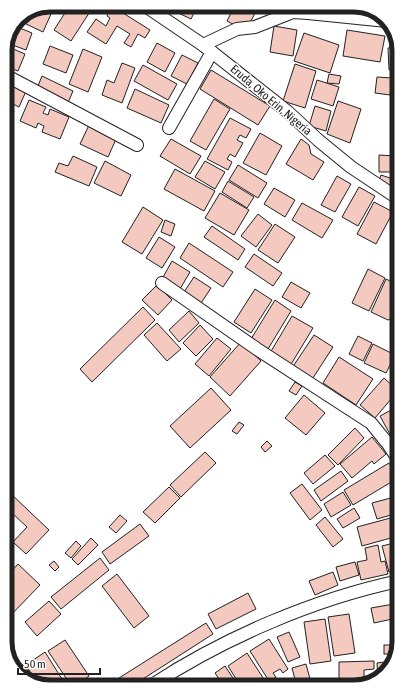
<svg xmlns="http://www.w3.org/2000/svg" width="404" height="692" viewBox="0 0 404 692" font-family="'Asap Condensed',sans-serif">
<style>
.building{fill:#f3c9c0;stroke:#222}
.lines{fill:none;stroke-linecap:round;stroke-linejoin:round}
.minor-casing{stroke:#222;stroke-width:14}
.minor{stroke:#fff;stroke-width:12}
.labels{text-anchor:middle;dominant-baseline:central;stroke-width:3;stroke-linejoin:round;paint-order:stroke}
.street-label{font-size:12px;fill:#222;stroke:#fff}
.rim{fill:none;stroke:#222;stroke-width:5}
</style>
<rect width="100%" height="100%" fill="#fff"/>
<g class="building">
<path d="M50,5H55L43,32L26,24L31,15L36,17L38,13L35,11Z"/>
<path d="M70,5H91L93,7L71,41L54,30Z"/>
<path d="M174,5H198L191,19L172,10Z"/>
<path d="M235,5H259L246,31L227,21Z"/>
<path d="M269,5H311L308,18L268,10Z"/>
<path d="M320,5H336L334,21L318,19Z"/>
<path d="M345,5H357L379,13L392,28L343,21Z"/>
<path d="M112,6L150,30L145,38L138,34L131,47L124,43L130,34L117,26L106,44L87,32L96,19L106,26L110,18L107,16Z"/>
<path d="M15,26L32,33L26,50L7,43Z"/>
<path d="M274,26L297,30L293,56L270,52Z"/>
<path d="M347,30L385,36L380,62L343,56Z"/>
<path d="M304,33L339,45L330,73L294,61Z"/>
<path d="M157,43L175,53L165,72L147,62Z"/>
<path d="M6,46L25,54L18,71L5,66Z"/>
<path d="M50,46L73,55L66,73L43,64Z"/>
<path d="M395,47V69L389,70L388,48Z"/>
<path d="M83,49L102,57L88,92L69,84Z"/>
<path d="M182,55L198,63L187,84L171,76Z"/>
<path d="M122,63L135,68L122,103L102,95L107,80L114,83Z"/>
<path d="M295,64L316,71L305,108L283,101Z"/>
<path d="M143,65L177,84L168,100L134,81Z"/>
<path d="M211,70L270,106L258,125L200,89Z"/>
<path d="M329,74L341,76L339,84L327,83Z"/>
<path d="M42,76L73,91L67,105L36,91Z"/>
<path d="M377,77L392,78L390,95L375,93Z"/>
<path d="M5,78L27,89L19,107L5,100Z"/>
<path d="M317,80L339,87L333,106L311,99Z"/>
<path d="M135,89L169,105L161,123L127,108Z"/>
<path d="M214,99L230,109L206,150L190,141Z"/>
<path d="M29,100L46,107L43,113L48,115L50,109L69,117L60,139L42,132L44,126L38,123L36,128L20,121Z"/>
<path d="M338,101L361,109L350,143L327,134Z"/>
<path d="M315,106L331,111L326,131L309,126Z"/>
<path d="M6,107L14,111L7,126H6Z"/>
<path d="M230,118L251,129L246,138L240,135L237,140L243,143L235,157L230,154L227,159L232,162L228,170L207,159Z"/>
<path d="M90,123L117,137L108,157L80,144Z"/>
<path d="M260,133L282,146L266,175L243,163Z"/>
<path d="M171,139L201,156L190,174L160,156Z"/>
<path d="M301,139L309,145L311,154L324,162L313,180L286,164Z"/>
<path d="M379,155L395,156L396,172H379Z"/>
<path d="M73,156L97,167L89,186L55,172L59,163L68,166Z"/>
<path d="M105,161L131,175L121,196L94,183Z"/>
<path d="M205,161L225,172L215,189L195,177Z"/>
<path d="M238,165L267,183L258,198L229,180Z"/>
<path d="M175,169L215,191L204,211L164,189Z"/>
<path d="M381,175L396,180V189L378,183Z"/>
<path d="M337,176L351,184L335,212L321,205Z"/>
<path d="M228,181L254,197L247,208L222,192Z"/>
<path d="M359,187L375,196L358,226L342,217Z"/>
<path d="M274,188L295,200L285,217L264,204Z"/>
<path d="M220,193L249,210L234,235L205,218Z"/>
<path d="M374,202L393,212L376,244L357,234Z"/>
<path d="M302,203L333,220L322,238L292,220Z"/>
<path d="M143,207L163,220L142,254L122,242Z"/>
<path d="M258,214L272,225L256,247L241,236Z"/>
<path d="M165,220L175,224L171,236L161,232Z"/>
<path d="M275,224L295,237L278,263L258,250Z"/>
<path d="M212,226L245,249L238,260L204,237Z"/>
<path d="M159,237L175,247L162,268L146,258Z"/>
<path d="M189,243L233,272L223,287L180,258Z"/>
<path d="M254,254L282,273L273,286L245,267Z"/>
<path d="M172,261L190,272L180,289L162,279Z"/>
<path d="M368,269L385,278L369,311L352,303Z"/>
<path d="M194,277L211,288L201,303L184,292Z"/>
<path d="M386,279L396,284V288L392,299H396L397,317L388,320L371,312Z"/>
<path d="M291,282L310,293L301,308L282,297Z"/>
<path d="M157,285L172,300L158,315L142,300Z"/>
<path d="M255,289L272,300L251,333L234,322Z"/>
<path d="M275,300L291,311L268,349L251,339Z"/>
<path d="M143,307L155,320L92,382L80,369Z"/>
<path d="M189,311L199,323L179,342L169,330Z"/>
<path d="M292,316L313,328L290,366L270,353Z"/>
<path d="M157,323L181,349L167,361L144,335Z"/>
<path d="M200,325L213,339L196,356L183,343Z"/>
<path d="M314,335L333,347L311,381L292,368Z"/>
<path d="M358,336L372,343L363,361L349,354Z"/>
<path d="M217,338L231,349L209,376L195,364Z"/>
<path d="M241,342L261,361L230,396L210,377Z"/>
<path d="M373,344L395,355L386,373L364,363Z"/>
<path d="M339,357L373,379L356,405L323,383Z"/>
<path d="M397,364V383L390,368Z"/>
<path d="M384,378L397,390V392L375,418L360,405Z"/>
<path d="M295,382L302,386L296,395L289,391Z"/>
<path d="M211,388L231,410L190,448L170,426Z"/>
<path d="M304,395L325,413L306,435L285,418Z"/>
<path d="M397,407L398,449L380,416Z"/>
<path d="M239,422L244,425L237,434L232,431Z"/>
<path d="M355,428L364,438L338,465L328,455Z"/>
<path d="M372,437L386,454L374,464L372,461L352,478L340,464Z"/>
<path d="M267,441L272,446L265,452L261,447Z"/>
<path d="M205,452L216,463L181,497L170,485Z"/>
<path d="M325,455L335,466L313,484L304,473Z"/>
<path d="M389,463L398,478L353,505L344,490Z"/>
<path d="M341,471L348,481L321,501L314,490Z"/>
<path d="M302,484L322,510L310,520L290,493Z"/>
<path d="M169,487L180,498L155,523L143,512Z"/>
<path d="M343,492L351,505L331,517L324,504Z"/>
<path d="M10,493L49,530L26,554L13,542L27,527L12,513L8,517V494Z"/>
<path d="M398,496V513L377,519L372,503Z"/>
<path d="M354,508L360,518L343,528L337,519Z"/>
<path d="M120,515L127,521L116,533L109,527Z"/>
<path d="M398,516V536L362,546L357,527Z"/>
<path d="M325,517L343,539L333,547L316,525Z"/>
<path d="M140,524L149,536L110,564L102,552Z"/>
<path d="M91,538L98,545L78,565L72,559Z"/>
<path d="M76,541L81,546L71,558L65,553Z"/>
<path d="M398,542V570L389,572L382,546Z"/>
<path d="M378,545L381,562L385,561L388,574L361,580L357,562L367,560L365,548Z"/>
<path d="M100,558L109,570L61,609L51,597Z"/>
<path d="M54,561L59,567L55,571L49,565Z"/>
<path d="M355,562L359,575L340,581L336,567Z"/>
<path d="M18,564L40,585L9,617V574Z"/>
<path d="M333,572L338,585L315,595L309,581Z"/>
<path d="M117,574L149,616L134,628L102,586Z"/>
<path d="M248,593L256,609L216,629L208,614Z"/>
<path d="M49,601L61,614L37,636L25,622Z"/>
<path d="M394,604L397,618L374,623L371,608Z"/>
<path d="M349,614L355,653L334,656L328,617Z"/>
<path d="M325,619L331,661L310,664L304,622Z"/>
<path d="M206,623L213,634L132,686H124L119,678Z"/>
<path d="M289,632L300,657L288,662L277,637Z"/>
<path d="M269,639L288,669L283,673L280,669L273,673L276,677L269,681L250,651Z"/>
<path d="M65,640L89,676L73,687H72L48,651Z"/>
<rect x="384" y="645" width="8" height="9"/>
<path d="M45,652L67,687H47L37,684L26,665Z"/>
<path d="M247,653L267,684H240L238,682L228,666Z"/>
<path d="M374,661V669L364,670V682L339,683V662Z"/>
<path d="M393,661L392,667L378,679L377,663Z"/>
<path d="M306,664L310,679L296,683L292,668Z"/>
<path d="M225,666L237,684L223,685L215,673Z"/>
<path d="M118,679L123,686H107Z"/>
</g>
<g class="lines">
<defs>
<g id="minor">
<path d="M144,5L203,45L288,112L318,140L351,167L396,197"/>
<path d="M203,45L237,29L255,27L293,12L308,13L387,21"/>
<path d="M5,75L137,145"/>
<path d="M169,128L212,52"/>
<path d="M162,283L257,349L371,423L388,444L398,459"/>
<path d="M152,685C224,638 314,599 399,581"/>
</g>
</defs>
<use href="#minor" class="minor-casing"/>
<use href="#minor" class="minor"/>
</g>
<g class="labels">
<g class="street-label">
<text transform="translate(271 100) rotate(40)">Eruda, Oko Erin, Nigeria</text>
</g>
</g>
<path d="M0 0H404V692H0ZM50 12H354A38 38 0 0 1 392 50V642A38 38 0 0 1 354 680H50A38 38 0 0 1 12 642V50A38 38 0 0 1 50 12Z" fill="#fff" fill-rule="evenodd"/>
<path class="rim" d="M50 12H354A38 38 0 0 1 392 50V642A38 38 0 0 1 354 680H50A38 38 0 0 1 12 642V50A38 38 0 0 1 50 12Z"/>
<path d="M18 668v6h82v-6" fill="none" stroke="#222222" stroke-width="2"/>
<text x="24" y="668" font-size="12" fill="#222222" stroke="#ffffff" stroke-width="3" paint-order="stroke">50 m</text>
</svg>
